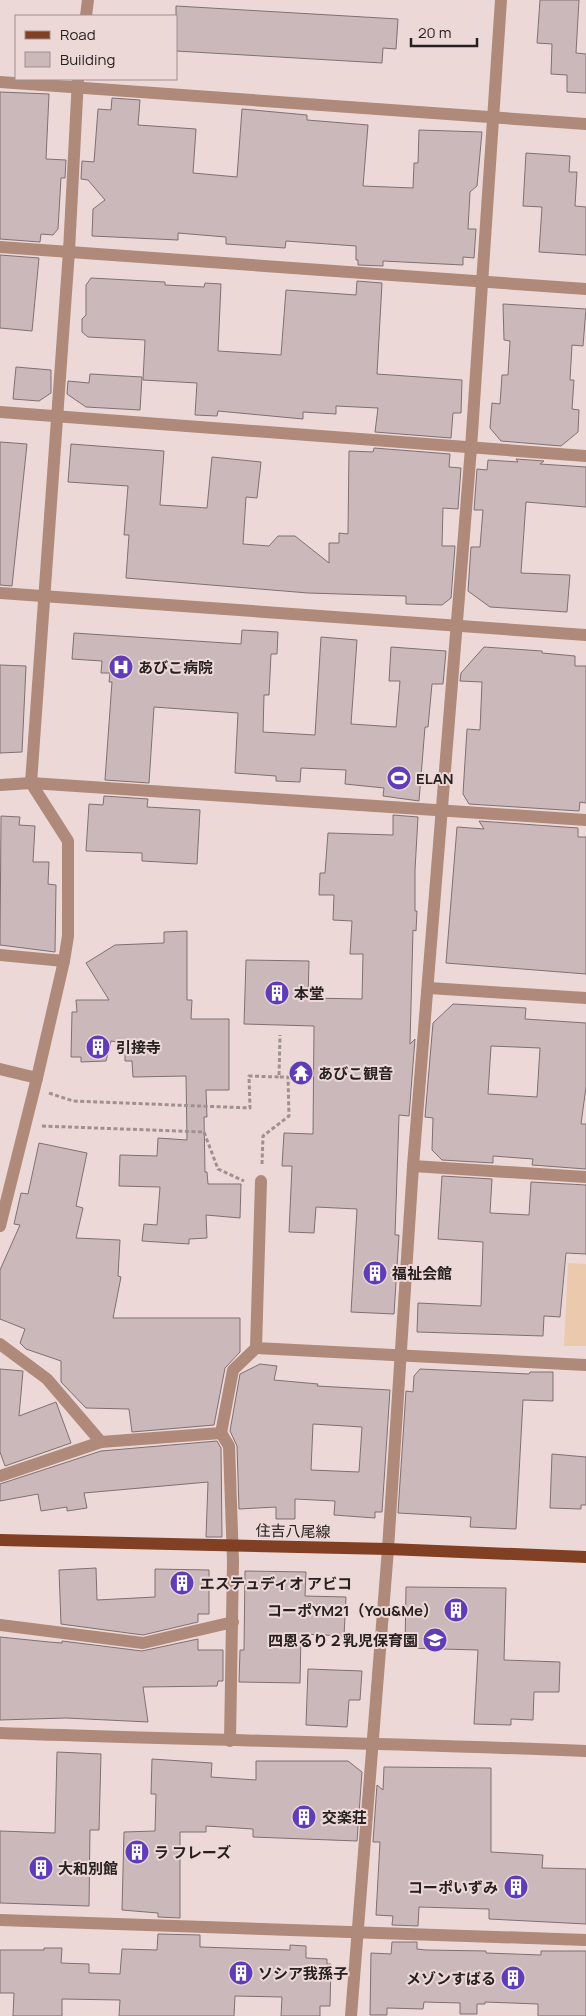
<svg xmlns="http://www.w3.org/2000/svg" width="586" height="2016" viewBox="0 0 586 2016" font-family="Manrope,'Noto Sans JP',sans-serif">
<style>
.green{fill:#eac9ad}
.building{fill:#cbb8bb;stroke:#806f72;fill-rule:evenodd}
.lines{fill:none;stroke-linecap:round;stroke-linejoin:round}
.path{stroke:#9f9190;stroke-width:3;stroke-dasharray:4 2.5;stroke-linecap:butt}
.minor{stroke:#af8979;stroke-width:12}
.major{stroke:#814024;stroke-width:12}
.labels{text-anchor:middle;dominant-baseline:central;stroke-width:4;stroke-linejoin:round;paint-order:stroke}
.poi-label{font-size:15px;font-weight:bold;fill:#272020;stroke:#ecd9d7;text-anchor:start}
.street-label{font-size:15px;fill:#272020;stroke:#ecd9d7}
</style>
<rect width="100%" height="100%" fill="#ecd9d7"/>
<path class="green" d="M568,1263L586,1264V1346H564Z"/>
<g class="building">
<path d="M540,0H579L576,53L586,54V93L567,92V75L551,74L552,44L537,43Z"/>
<path d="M176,6L398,19L396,49L383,48L382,63L176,51Z"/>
<path d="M0,92L49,94L46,159L66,160L65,178H61L58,229L53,235L41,234L40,242L0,239Z"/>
<path d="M112,98L140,100L138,125L196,129L193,173L237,177L242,109L307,115V120L368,125L363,186L413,188L414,163H418L419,130L482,132L477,186L470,192L468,229H476L474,258L463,257V265L383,261V266L358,265V260H356V246L286,241L285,248L226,244V237L178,233V240L92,236L93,209L105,200L88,180L81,179L82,161L94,162L98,109L111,110Z"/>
<path d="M526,153L570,156L569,172H577L575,206L586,207V255L539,252L542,207L523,206Z"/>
<path d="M0,255L39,258L32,331L0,328Z"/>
<path d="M91,278L165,282V285L204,287L205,283L221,284L218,351L281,355L286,290L356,295L357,281L382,283L377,374L462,380L461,413H453L451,438L375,432L378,408L336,406V414L303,412V419L218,411L217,416L195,415L197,383L143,380L145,340L88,337L82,332V319L86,315V285Z"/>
<path d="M503,304L586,309L583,346L572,345L570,380H574L572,409L579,410L578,432L561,446L501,441L490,428L492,403L500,404L502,375H508L510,341L504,340Z"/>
<path d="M16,367L51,370V393L39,401L13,399Z"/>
<path d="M90,374L142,377L140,410L86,407L67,394L68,381L89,383Z"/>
<path d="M0,442L27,444L12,586L0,585Z"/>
<path d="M71,444L164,451L160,505L207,508L212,457L261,462L257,498L246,497L243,544L269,546L278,536H295L329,563V543H339V533L348,534L349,451L373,452L374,448L450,454L449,467L461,468L458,509L443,508L442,546H455L451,598L442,605L406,604V596L308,593L126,578L129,535H124L128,486L68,482Z"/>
<path d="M516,459L544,461L540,464L586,467V507L526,502L521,573L570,575L567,612L490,607L468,591L471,547H480L483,510H474L477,469L487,470L488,460L518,462Z"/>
<path d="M242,630L278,632L277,654H271L269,695H264L263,732L315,735L321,637L357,640L351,724L396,727L400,681H389L391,647L446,651L443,684H432L428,727H425L419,801L383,796L384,788L345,784L346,770L301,768L300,782L276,781V776L235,773L238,713L154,707L149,783L105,780L112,682H109L110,673H101L102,661L72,659L74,633L241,644Z"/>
<path d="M484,647L542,651V653L575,656V666H586V803L580,802L579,811L469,804L463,794L467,729L480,730L482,682L460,681L461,673Z"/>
<path d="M0,665L26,666L22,752L0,753Z"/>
<path d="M104,796L148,799L147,807L200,810L197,864L142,861V853L86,851L89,804L103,805Z"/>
<path d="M393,815L418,817L415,870V911H417L416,931L413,930L410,1044L415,1039L409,1116L399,1115L395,1235H399L394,1314L351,1312L357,1209L316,1207L314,1233L289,1232L292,1166H282L284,1133L313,1134L314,1026L244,1024L246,960L309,961L308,998L362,999L363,954H350L352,921L333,920L334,895H319L320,873H325L328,833L393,835Z"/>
<path d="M1,816L20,817L19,825L35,826L33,862H49L48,884L56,885L55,952L0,945Z"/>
<path d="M479,821L578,828V837H586V974L446,963L457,827L484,829Z"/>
<path d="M187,931V1000H192L191,1019H229V1090H206L207,1117H204L205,1172H207L208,1184H241L240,1218L206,1215L207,1238L189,1239V1244L142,1241L144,1224L157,1225L160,1187L119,1186L120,1155L157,1156L158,1138L187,1140L186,1076L133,1077L132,1061H125V1043L111,1041L106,1061L81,1062V1057H71L72,1012H77L76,1000H109L86,963L115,945L164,943V932Z"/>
<path d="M453,1004L526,1008L525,1019L586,1023V1087L581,1124H586V1169L532,1165L533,1159L493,1156V1163L442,1160L432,1150L433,1118L425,1117L433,1023ZM491,1046L540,1048L537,1097L488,1094Z"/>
<path d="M39,1143L87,1153L76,1206L83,1208L76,1238L120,1240L118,1276L121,1277L113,1318H240V1352L225,1368L214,1425L132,1432L129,1409L86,1408L61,1382V1361L26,1349L20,1343L25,1329L0,1319V1270L20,1225L14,1224L21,1193L28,1194Z"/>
<path d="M442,1176L492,1179L490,1213L529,1215L531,1182L586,1185V1254L566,1253L560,1317L544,1316L543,1336L417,1332L418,1303L481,1306L483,1242L438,1239Z"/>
<path d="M260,1364L277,1366L274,1380L318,1384L317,1386L390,1390L382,1512H375V1518L334,1515L335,1501L295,1499V1519H276V1507L239,1509L237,1446L230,1431L240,1374ZM313,1424L362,1427L359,1472L311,1470Z"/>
<path d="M0,1369L23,1371L19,1416L56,1402L71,1443L5,1466L0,1452Z"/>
<path d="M420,1369L529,1374L530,1372H553V1401L523,1400L516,1529L470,1527L471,1517L398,1513L406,1391L413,1392L414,1376Z"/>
<path d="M217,1441L221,1448L222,1537H206L208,1482L84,1493L87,1508L67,1511V1507L41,1511L38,1494L0,1501V1484L101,1451Z"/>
<path d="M552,1454L586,1457V1505H581V1509L550,1508Z"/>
<path d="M96,1568L97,1600L155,1597V1569L209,1570V1614H198V1622L143,1635L61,1624L59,1570Z"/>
<path d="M245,1571L306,1572L305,1596L346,1597L344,1636L301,1634L300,1683L239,1682L240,1650H244Z"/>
<path d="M406,1587L506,1588L504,1660L560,1662L559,1692H534L533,1720L511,1719V1725L474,1724L478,1650L405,1648Z"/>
<path d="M0,1637L49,1642L62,1643V1641L142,1651L198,1639V1650H223V1681H218L217,1686L143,1687L148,1722L66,1718L0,1720Z"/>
<path d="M308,1669L362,1671L360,1700H349L347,1727L306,1725Z"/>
<path d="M57,1752L101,1754L99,1830H90L89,1906L0,1903V1831L55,1833Z"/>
<path d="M152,1759L212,1763L211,1777L256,1780V1761H348L362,1772L357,1841L253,1837V1829L206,1826V1832H180V1918L158,1917V1913L122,1910L124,1832L155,1831L156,1794H151Z"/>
<path d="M384,1767L491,1768V1852L543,1855L542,1868L586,1869V1924L489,1919V1909L419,1907L418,1926L392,1925L393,1916L376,1915L380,1842H373L377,1785L383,1790Z"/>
<path d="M158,1934L200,1935V1947L290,1950V1945L306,1946V1958L327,1959V1964H331L330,2006H320V2016H281L282,1997L235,1996L234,2016H119L120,2000L62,1999V2016H13L14,1993H0V1950H44V1948H62L61,1963L89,1964V1973L120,1974L122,1949L157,1950Z"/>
<path d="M392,1942H417V1949L426,1950L486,1951V1953L541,1955V1951H586V2016H538V2004L485,2002V2004H477V2014H460V2003L424,2002L423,2009L387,2008V2015H370L371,1953L391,1954Z"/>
</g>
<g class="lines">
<g class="path">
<path d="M49,1093L73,1101L250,1108L249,1076L279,1077L280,1035"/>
<path d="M42,1126L204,1132L218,1169L244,1181"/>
<path d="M262,1164L263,1136L289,1116L288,1077H279"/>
</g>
<g class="minor">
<path d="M86,16L88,0"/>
<path d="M0,82L586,124"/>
<path d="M0,247L586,289"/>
<path d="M0,412L586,456"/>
<path d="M0,593L586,635"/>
<path d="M0,785L31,783L586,820"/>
<path d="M0,955L64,961"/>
<path d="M429,988L586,998"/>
<path d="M0,1069L37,1078"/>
<path d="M413,1166L586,1177"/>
<path d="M261,1181L256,1348L586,1365"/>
<path d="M0,1226L37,1078L64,961L68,936V841L31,783L69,251L78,79"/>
<path d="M0,1344L47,1379L101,1442"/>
<path d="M221,1433L229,1446L233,1561L230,1741"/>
<path d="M0,1476L101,1442L221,1433L233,1370L256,1348"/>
<path d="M0,1625L143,1643L233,1622"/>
<path d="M0,1733C195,1740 391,1743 586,1751"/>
<path d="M0,1920L586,1940"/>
<path d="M351,2016L388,1549L413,1166L471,448L501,0"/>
</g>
<path class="major" d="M0,1540L388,1549L586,1557"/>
</g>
<defs>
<symbol id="hospital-disc" viewBox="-11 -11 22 22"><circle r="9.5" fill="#5f3db6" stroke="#ecd9d7"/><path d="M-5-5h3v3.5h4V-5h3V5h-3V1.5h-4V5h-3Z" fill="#fff"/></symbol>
<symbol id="stadium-disc" viewBox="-11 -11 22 22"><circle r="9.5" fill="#5f3db6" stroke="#ecd9d7"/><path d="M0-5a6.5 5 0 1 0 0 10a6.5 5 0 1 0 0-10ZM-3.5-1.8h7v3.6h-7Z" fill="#fff"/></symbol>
<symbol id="building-disc" viewBox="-11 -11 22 22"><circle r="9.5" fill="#5f3db6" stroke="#ecd9d7"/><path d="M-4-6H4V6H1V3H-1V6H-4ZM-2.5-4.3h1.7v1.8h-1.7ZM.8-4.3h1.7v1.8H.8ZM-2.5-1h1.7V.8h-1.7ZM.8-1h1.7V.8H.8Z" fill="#fff"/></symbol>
<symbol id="temple-disc" viewBox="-11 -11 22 22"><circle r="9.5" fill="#5f3db6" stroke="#ecd9d7"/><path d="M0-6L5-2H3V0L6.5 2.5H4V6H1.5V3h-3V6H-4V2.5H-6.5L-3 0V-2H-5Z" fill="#fff"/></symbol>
<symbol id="school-disc" viewBox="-11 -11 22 22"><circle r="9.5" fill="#5f3db6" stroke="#ecd9d7"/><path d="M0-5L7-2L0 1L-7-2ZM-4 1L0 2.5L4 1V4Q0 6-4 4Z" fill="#fff"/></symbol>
</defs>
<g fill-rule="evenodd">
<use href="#hospital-disc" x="107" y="653" width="28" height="28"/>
<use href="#stadium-disc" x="385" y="764" width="28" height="28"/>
<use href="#building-disc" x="263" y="979" width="28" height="28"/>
<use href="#building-disc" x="84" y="1033" width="28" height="28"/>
<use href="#temple-disc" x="287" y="1059" width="28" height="28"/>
<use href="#building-disc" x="361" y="1259" width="28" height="28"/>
<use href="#building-disc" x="168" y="1569" width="28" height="28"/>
<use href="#building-disc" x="442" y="1596" width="28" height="28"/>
<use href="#school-disc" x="421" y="1626" width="28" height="28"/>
<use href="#building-disc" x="290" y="1803" width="28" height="28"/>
<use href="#building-disc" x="123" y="1838" width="28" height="28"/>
<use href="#building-disc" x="27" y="1854" width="28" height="28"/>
<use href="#building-disc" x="502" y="1873" width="28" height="28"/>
<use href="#building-disc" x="227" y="1959" width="28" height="28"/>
<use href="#building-disc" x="499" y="1964" width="28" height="28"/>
</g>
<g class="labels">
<g class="poi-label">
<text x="138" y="667">あびこ病院</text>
<text x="416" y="778">ELAN</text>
<text x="294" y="993">本堂</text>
<text x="116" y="1047">引接寺</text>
<text x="318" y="1073">あびこ観音</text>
<text x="392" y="1273">福祉会館</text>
<text x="200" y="1583">エステュディオ アビコ</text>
<text x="438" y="1610" text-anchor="end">コーポYM21（You&amp;Me）</text>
<text x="418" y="1640" text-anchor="end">四恩るり２乳児保育園</text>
<text x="322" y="1817">交楽荘</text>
<text x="154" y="1852">ラ フレーズ</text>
<text x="58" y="1868">大和別館</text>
<text x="498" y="1887" text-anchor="end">コーポいずみ</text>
<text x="258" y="1973">ソシア我孫子</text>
<text x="496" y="1978" text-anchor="end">メゾンすばる</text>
</g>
<g class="street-label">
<text transform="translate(293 1531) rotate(1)">住吉八尾線</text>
</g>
</g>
<rect x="15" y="15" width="162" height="65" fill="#ecd9d7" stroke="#9d8f8e"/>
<rect x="25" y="31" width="25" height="8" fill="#814024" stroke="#9d8f8e"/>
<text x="60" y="40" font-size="15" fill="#272020">Road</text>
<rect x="25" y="52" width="25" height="15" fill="#cbb8bb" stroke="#9d8f8e"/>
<text x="60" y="65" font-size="15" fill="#272020">Building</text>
<path d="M411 38v8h66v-8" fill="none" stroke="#272020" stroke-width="2.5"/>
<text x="418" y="38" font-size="15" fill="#272020" stroke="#ecd9d7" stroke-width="4" paint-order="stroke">20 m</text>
</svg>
